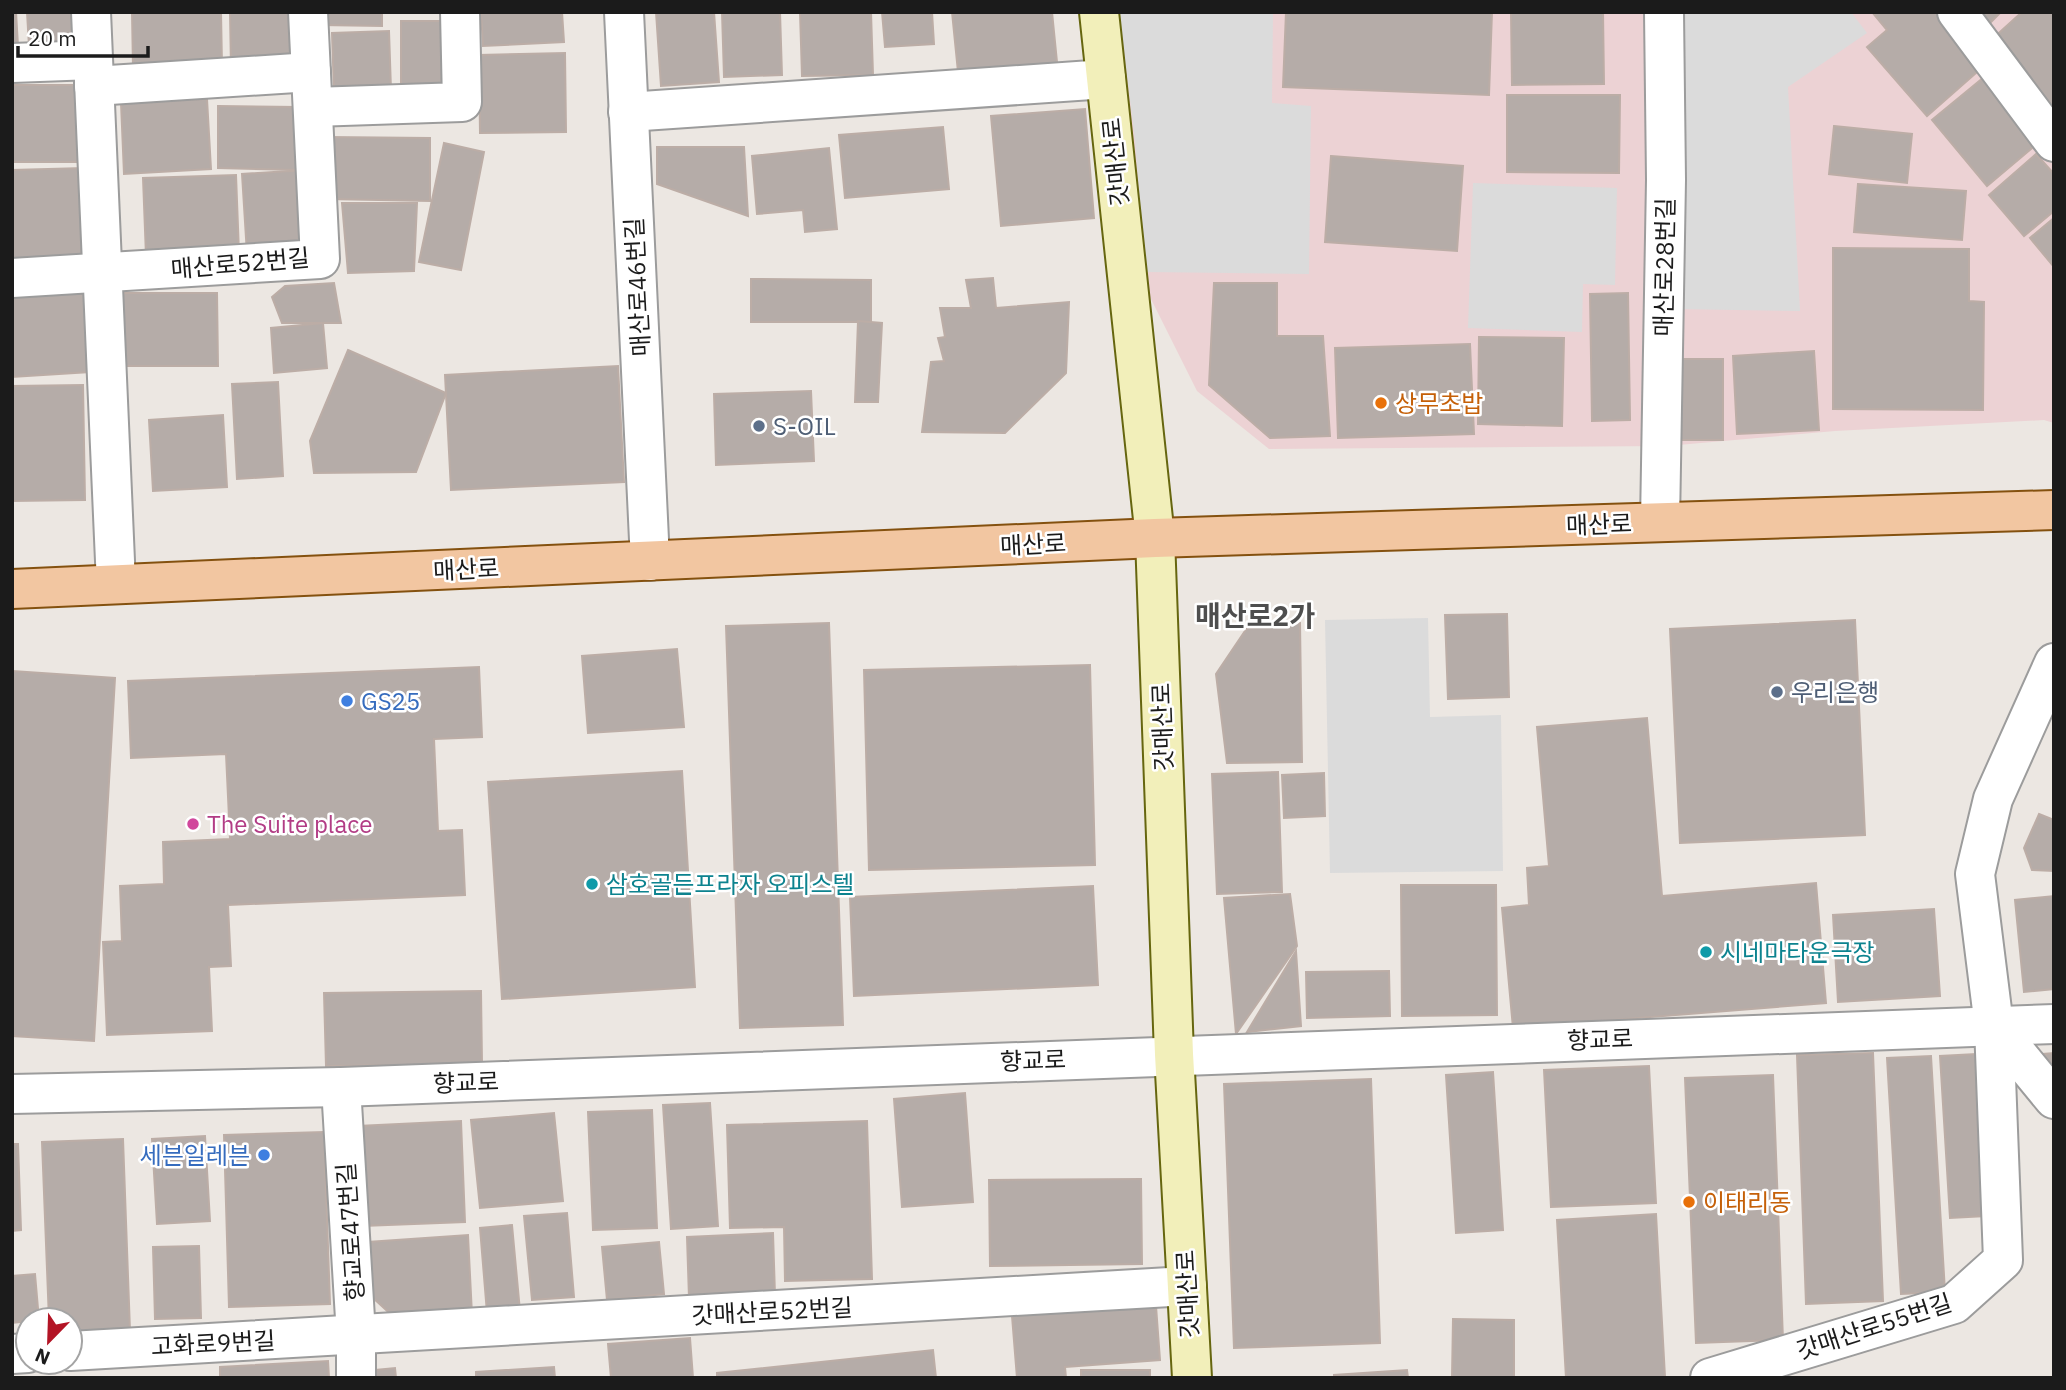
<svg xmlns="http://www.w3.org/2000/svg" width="2066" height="1390" viewBox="0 0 2066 1390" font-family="'IBM Plex Sans','Noto Sans KR',sans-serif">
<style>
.commercial{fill:#ecd2d4}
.parking{fill:#dbdbdb}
.building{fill:#b5aca8;stroke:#bcada6;stroke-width:2}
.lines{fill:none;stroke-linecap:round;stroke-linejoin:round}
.street-casing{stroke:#9c9c9c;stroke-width:42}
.secondary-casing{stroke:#66660f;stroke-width:42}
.primary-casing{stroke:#84510f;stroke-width:42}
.street{stroke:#fff;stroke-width:38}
.secondary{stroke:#f2efba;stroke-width:38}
.primary{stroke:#f2c6a1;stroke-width:38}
.food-dot{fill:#e8710a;stroke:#fff;stroke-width:2.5}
.service-dot{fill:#5c6f8a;stroke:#fff;stroke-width:2.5}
.shop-dot{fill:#3f7fe0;stroke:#fff;stroke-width:2.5}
.hotel-dot{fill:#d1479c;stroke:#fff;stroke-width:2.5}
.culture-dot{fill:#0f9aa8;stroke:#fff;stroke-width:2.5}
.labels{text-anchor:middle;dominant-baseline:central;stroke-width:5;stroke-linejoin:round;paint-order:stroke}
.street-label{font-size:24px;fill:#1b1b1b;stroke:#fff}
.food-label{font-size:24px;fill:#c56008;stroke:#fff;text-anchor:start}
.service-label{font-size:24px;fill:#4e5e75;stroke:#fff;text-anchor:start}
.shop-label{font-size:24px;fill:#366cbe;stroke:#fff;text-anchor:start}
.hotel-label{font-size:24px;fill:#b23c85;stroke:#fff;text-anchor:start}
.culture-label{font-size:24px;fill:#0d838f;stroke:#fff;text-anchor:start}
.quarter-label{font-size:28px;font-weight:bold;fill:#4e4e4e;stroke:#fff}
</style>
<rect width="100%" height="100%" fill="#ece7e2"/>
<path class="commercial" d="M1108,12H2054V423L2044,420L1835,431L1667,446L1269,449L1197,391L1138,273Z"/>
<g class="parking">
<path d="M1119,12H1273L1272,103L1311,106L1309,274L1145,272L1135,140Z"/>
<path d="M1674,12H1851L1867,33L1788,87L1800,311L1675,309Z"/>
<path d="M1473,183L1617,188L1615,285L1583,284L1582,332L1468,328Z"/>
<path d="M1428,618L1430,717L1501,715L1503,871L1330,873L1325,620Z"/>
</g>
<g class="building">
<path d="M12,12H16L18,46H12Z"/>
<path d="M27,12H73L75,43L29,46Z"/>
<path d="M132,12H221L222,66L133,68Z"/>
<path d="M230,12H292V67L231,68Z"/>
<path d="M320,12H382V26L320,25Z"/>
<path d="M481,12H562L564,42L483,46Z"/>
<path d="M656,12H714L719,82L661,86Z"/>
<path d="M722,12H780L782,75L724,77Z"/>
<path d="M800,12H871L873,75L802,76Z"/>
<path d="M882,12H932L934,44L885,47Z"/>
<path d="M952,12H1052L1058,72L959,82Z"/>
<path d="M1286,12H1492L1489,95L1283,87Z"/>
<path d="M1511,12H1603L1604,84L1512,85Z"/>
<path d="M1872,12H1937L1984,66L1927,116L1867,47L1887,30Z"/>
<path d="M1974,12H2001L1987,26Z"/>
<path d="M2022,12H2054V113L1991,40Z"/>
<path d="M401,21H455V98L401,99Z"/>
<path d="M389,31L391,90L334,92L332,33Z"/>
<path d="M565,53L566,132L480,133L479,55Z"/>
<path d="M1983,78L2037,144L1987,186L1932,120Z"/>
<path d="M12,85H82L83,162H12Z"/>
<path d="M1507,95H1620L1619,173L1507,172Z"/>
<path d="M207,99L211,169L124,174L121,103Z"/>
<path d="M218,106L297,107L296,170L218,168Z"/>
<path d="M1085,109L1094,218L1001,226L991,116Z"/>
<path d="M1834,126L1912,134L1907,183L1829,174Z"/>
<path d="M943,127L949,189L845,198L839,135Z"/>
<path d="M327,137L430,138V201L327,199Z"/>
<path d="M444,143L484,152L461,270L419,262Z"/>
<path d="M657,147H744L748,216L657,184Z"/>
<path d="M829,148L837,229L805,232L803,210L757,214L752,156Z"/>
<path d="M2036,154L2054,174V211L2024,236L1989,195Z"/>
<path d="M1331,156L1463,166L1457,251L1325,242Z"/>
<path d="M84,168L87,261L12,263V170Z"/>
<path d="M305,170L310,250L247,254L242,174Z"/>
<path d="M236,175L239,253L146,256L143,178Z"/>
<path d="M1858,184L1966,191L1962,240L1854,232Z"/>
<path d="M342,203H417L414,271L348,273Z"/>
<path d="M2054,218V267L2030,238Z"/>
<path d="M1833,248L1969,249V301L1984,302L1983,410L1833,409Z"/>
<path d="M993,278L996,308L1069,302L1066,373L1005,433L922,432L931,362L944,361L938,338L945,337L940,308H971L966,280Z"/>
<path d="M751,279L871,280V322H751Z"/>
<path d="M334,283L341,323H282L272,297L285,286Z"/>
<path d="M1214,283H1277V336H1323L1330,436L1270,438L1209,385Z"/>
<path d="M85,291L90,372L12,377V295Z"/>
<path d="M122,293H217L218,366H123Z"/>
<path d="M1628,293L1630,420L1592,421L1590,294Z"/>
<path d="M858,321L882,323L878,402H855Z"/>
<path d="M323,323L327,368L274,373L271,328Z"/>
<path d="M1479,337L1564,338L1562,426L1478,424Z"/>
<path d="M1470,344L1474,434L1338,438L1335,348Z"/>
<path d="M348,350L446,393L416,472L314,473L310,441Z"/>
<path d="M1814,351L1819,430L1737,434L1733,356Z"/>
<path d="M1670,359H1723V440H1671Z"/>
<path d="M618,366L624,482L451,490L445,375Z"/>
<path d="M278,382L283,476L237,479L232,384Z"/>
<path d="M83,385L85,500L12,501V386Z"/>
<path d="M811,391L814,461L716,465L714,394Z"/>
<path d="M223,415L227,487L153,491L149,420Z"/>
<path d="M1507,614L1509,697L1448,699L1445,615Z"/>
<path d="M1855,620L1865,835L1680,843L1670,629Z"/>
<path d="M829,623L843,1025L740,1028L726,626Z"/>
<path d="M1300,623L1302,762L1227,763L1216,674L1247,628Z"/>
<path d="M677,649L684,727L588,733L582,656Z"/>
<path d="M1090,665L1095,865L869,870L864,670Z"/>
<path d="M479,667L482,737L434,739L438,831L462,830L465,895L228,905L231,966L209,967L212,1031L107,1035L103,942L122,941L120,886L164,884L163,842L230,839L226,754L131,758L128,681Z"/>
<path d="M12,671L115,678L94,1041L12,1036Z"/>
<path d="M1647,718L1662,896L1816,883L1826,1003L1513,1028L1502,908L1529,905L1527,868L1549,866L1537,727Z"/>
<path d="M682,771L695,987L502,999L488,782Z"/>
<path d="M1278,772L1282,892L1217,894L1212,774Z"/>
<path d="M1324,773L1325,816L1284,818L1282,775Z"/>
<path d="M2039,814L2054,820V871L2032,870L2024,848Z"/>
<path d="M1401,885H1496L1497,1015L1402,1016Z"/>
<path d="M1093,886L1098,985L854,996L850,897Z"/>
<path d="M1290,894L1297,946L1236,1034L1224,898Z"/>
<path d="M2054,896V989L2024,992L2015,900Z"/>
<path d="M1934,909L1940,996L1838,1002L1833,915Z"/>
<path d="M1296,951L1301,1026L1247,1032Z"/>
<path d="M1389,971L1390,1016L1307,1018L1306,972Z"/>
<path d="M481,991L482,1064L326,1066L324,993Z"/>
<path d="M1873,1053L1883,1301L1806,1304L1797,1055Z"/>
<path d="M2054,1053V1081L2048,1075L2043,1054Z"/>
<path d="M1976,1054L1986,1216L1950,1218L1940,1056Z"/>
<path d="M1931,1056L1945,1292L1901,1294L1887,1058Z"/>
<path d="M1649,1066L1656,1203L1551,1207L1544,1070Z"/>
<path d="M1493,1072L1503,1230L1456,1233L1446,1075Z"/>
<path d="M1773,1075L1783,1340L1696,1343L1685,1078Z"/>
<path d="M1371,1079L1380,1343L1234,1348L1224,1084Z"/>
<path d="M965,1093L973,1202L902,1207L894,1099Z"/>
<path d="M710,1103L718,1226L671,1229L663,1105Z"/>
<path d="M652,1110L657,1228L593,1230L588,1112Z"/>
<path d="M554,1113L563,1201L480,1208L471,1120Z"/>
<path d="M461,1121L465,1222L363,1226L358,1126Z"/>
<path d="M867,1121L872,1279L785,1281L784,1227L730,1228L727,1125Z"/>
<path d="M324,1132L330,1304L229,1307L224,1135Z"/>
<path d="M205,1136L210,1221L157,1224L152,1139Z"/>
<path d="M123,1139L130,1331L70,1333V1320H49L42,1142Z"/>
<path d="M12,1144H18L21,1230L12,1231Z"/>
<path d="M1141,1179L1142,1264L990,1266L989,1180Z"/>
<path d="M567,1213L574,1297L532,1300L524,1216Z"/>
<path d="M1656,1214L1665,1377L1566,1378L1557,1220Z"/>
<path d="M512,1225L520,1311L487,1313L480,1228Z"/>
<path d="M773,1233L775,1295L689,1298L687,1237Z"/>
<path d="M468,1235L472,1315L397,1320L372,1297L368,1242Z"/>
<path d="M659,1242L664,1294L607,1300L602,1247Z"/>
<path d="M199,1246L201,1318L155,1319L153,1247Z"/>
<path d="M35,1274L39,1320L12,1323V1276Z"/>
<path d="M1156,1306L1160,1360L1065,1367L1066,1378H1017L1012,1316Z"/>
<path d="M1453,1319L1514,1320V1378H1452Z"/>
<path d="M690,1338L693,1378H611L608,1344Z"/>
<path d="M933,1350L936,1378H717V1373Z"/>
<path d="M328,1361L329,1378H220V1367Z"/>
<path d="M554,1367L555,1378H476V1372Z"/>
<path d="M395,1368L396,1378H365V1371Z"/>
<rect x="1081" y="1370" width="69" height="8"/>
<path d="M1407,1370L1408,1378H1334V1375Z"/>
</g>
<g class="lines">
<defs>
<g id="street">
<path d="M91,12L116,584"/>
<path d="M624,12L650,561"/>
<path d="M1957,12L2054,142"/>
<path d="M12,63L93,60"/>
<path d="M94,86L311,72"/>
<path d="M313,107L462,102L460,12"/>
<path d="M628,112L1106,79"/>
<path d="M12,278L320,259L308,12"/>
<path d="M1660,522L1666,180L1664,12"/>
<path d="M1994,1026L2054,1099"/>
<path d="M341,1087L356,1335V1378"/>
<path d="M12,1094L341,1087L2054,1024"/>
<path d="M70,1351L1187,1286"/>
<path d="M12,1354L28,1353"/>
<path d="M1710,1378L1954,1304L2003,1260L1994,1026L1975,874L1993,799L2054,663"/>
</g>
<path id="secondary" d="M1099,12L1155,538L1174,1054L1192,1378"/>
<path id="primary" d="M12,589L1155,538L2054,510"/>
</defs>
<use href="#street" class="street-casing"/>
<use href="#secondary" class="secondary-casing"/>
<use href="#primary" class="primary-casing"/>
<use href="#street" class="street"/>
<use href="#secondary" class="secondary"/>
<use href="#primary" class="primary"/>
</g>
<g class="food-dot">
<circle cx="1381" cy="403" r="7"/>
<circle cx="1689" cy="1202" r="7"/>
</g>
<g class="service-dot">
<circle cx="759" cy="426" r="7"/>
<circle cx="1777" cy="692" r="7"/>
</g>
<g class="shop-dot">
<circle cx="347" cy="701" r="7"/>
<circle cx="264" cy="1155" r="7"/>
</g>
<circle class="hotel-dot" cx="193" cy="824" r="7"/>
<g class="culture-dot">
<circle cx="592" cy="884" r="7"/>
<circle cx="1706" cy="952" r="7"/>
</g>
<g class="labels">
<g class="street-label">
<text transform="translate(1115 162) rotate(-96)">갓매산로</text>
<text transform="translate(240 263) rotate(-5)">매산로52번길</text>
<text transform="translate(1664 267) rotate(-89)">매산로28번길</text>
<text transform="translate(637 287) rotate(-93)">매산로46번길</text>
<text transform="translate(1599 524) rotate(-2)">매산로</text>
<text transform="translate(1033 544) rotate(-3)">매산로</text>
<text transform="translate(466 569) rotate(-3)">매산로</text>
<text transform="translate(1162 727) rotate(-92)">갓매산로</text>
<text transform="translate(1600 1039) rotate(-2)">향교로</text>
<text transform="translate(1033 1060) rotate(-2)">향교로</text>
<text transform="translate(466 1082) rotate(-2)">향교로</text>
<text transform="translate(350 1232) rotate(-94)">향교로47번길</text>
<text transform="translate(1187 1294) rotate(-93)">갓매산로</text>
<text transform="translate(772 1311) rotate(-3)">갓매산로52번길</text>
<text transform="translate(1874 1326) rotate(-18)">갓매산로55번길</text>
<text transform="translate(213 1343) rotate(-3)">고화로9번길</text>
</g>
<g class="food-label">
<text x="1395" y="403">상무초밥</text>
<text x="1703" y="1202">이태리동</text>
</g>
<g class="service-label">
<text x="773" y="426">S-OIL</text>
<text x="1791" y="692">우리은행</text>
</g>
<g class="shop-label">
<text x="361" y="701">GS25</text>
<text x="250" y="1155" text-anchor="end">세븐일레븐</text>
</g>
<g class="hotel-label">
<text x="207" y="824">The Suite place</text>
</g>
<g class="culture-label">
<text x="606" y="884">삼호골든프라자 오피스텔</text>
<text x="1720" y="952">시네마타운극장</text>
</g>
<g class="quarter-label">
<text x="1255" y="615">매산로2가</text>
</g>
</g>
<rect width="2066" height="1390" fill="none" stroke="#1b1b1b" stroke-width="28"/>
<g transform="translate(49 1341) rotate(203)"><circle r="33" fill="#ffffff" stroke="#a4a4a4" stroke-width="2"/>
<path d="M0-5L12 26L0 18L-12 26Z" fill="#b31425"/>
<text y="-10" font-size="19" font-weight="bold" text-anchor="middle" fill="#1b1b1b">N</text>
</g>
<path d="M18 46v10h130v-10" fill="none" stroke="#1b1b1b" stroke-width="3.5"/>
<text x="28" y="46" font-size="21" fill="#1b1b1b" stroke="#ffffff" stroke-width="5" paint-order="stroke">20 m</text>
</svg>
